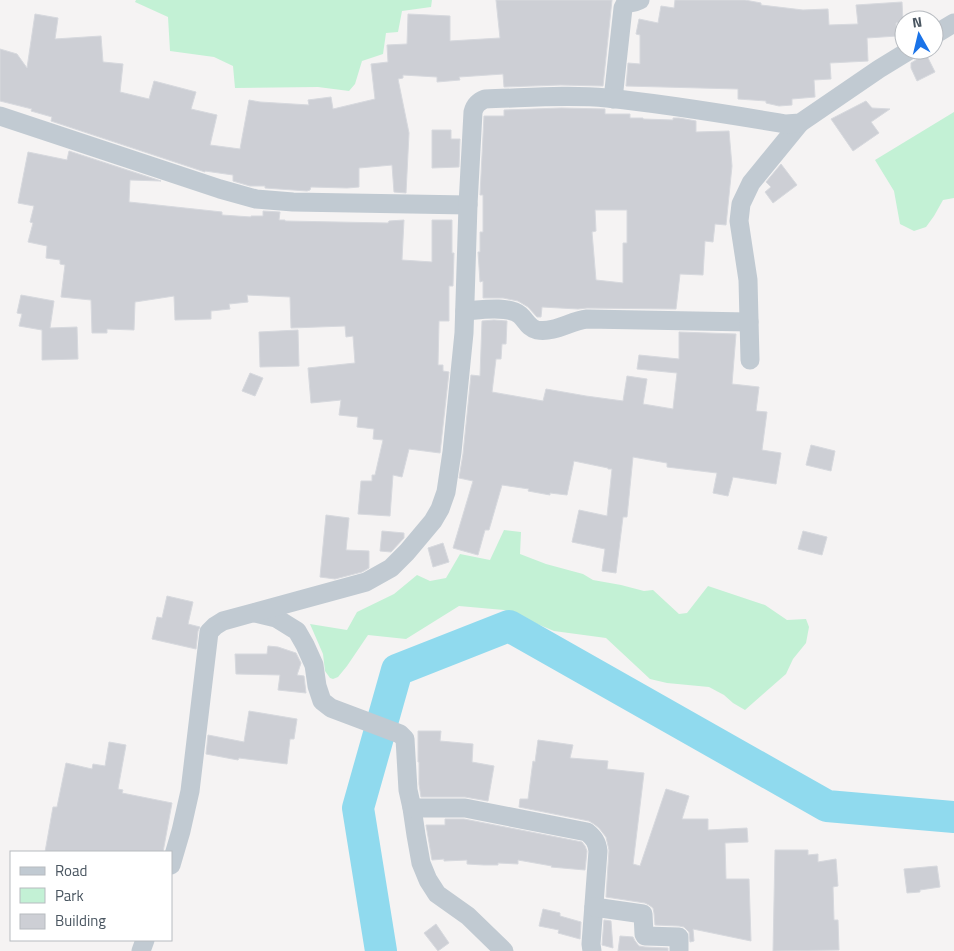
<svg xmlns="http://www.w3.org/2000/svg" width="954" height="951" viewBox="0 0 954 951" font-family="'Titillium Web',sans-serif">
<style>
.green{fill:#c3f1d5}
.lines{fill:none;stroke-linecap:round;stroke-linejoin:round}
.river{stroke:#90daee;stroke-width:32}
.building{fill:#cdcfd5;stroke:#d7d9de;fill-rule:evenodd}
.minor{stroke:#c1cad2;stroke-width:19}
</style>
<rect width="100%" height="100%" fill="#f5f3f3"/>
<g class="green">
<path d="M136,0H432L431,7L402,11L398,32L386,33L383,54L362,61L355,84L349,91L318,87L235,88L233,66L214,57L170,51L168,17L135,2Z"/>
<path d="M954,112V198L943,200L934,216L926,227L914,231L900,224L894,191L875,160Z"/>
<path d="M504,530L521,532L520,554L546,564L583,574L593,580L621,585L644,591L653,590L679,614L687,613L708,586L765,605L787,620L806,619L809,627L806,643L793,659L786,674L745,710L733,703L724,695L709,687L667,683L650,679L606,638L554,631L504,610L459,606L406,639L368,635L347,666L338,677L333,679L330,678L325,671L323,654L310,624L347,630L357,612L394,594L417,575L430,581L446,578L460,554L490,560Z"/>
</g>
<g class="lines">
<path class="river" d="M381,951L358,808L397,670L509,626L827,806L954,817"/>
</g>
<g class="building">
<path d="M496,0H612L603,86L561,85L504,87L503,74L459,77L460,80L437,82V77L403,75V78L398,79L409,133L406,193L394,192L392,165L359,168V187L347,188L311,187L310,190L307,191L265,188V186H250L233,181V175L205,171V172L51,121L52,117L31,111L32,109L0,101V49L17,54L27,68L35,14L58,18L55,39L101,36L103,62L123,64L120,92L149,99L154,81L196,92L191,109L217,115L210,145L240,149L249,100L260,102L309,105L308,100L331,97L333,109L375,99L371,64L388,62L387,45L407,44L408,14L450,16V41L500,38Z"/>
<path d="M675,0H745L761,3V5L803,10L828,9L829,25L858,24L856,5L902,2L903,22L896,23L897,36L867,38L868,61L830,63L831,79L814,80L815,97L792,99V105L779,106L766,103V101L738,99V89L626,86L628,63L640,64V35L636,34L639,19L658,23L661,6L674,8Z"/>
<path d="M926,54L935,72L917,81L911,68V63Z"/>
<path d="M866,101L872,108L890,109L871,122L879,133L853,151L831,119Z"/>
<path d="M561,108L605,109V114H630V118H643V119L673,120V118H679L696,121V132L729,131L732,166L726,225L715,224L713,242L705,241L703,275L680,274L676,309L587,308L578,309L542,307L541,317H537L528,307L518,301L503,298H483V281L480,282L478,252H480V232H483V195H480L484,116H504V110ZM595,210H627V243H623V283L596,280L592,232L596,231Z"/>
<path d="M432,130H451V139H460L459,167L432,168Z"/>
<path d="M69,151L161,181L130,180L129,202L222,212V215L251,217V216H263V211L280,212L279,220H285V221L388,223L389,221L404,220L402,260L432,262V220H452V253H454L453,286H449V321H439L438,365H443V371L449,372L440,453L409,449L402,477L393,475L390,516L358,514L361,481H372V475H375L383,440L373,439L374,429L357,427L358,417L339,415L341,400L311,403L308,368L355,363L353,336L346,337L345,326L291,328L290,297L247,295L248,302L229,304L230,309L211,311V319L175,320L174,296L135,302L134,330L107,329V333H92L91,300L61,297L65,265L60,264V260L46,258L47,246L28,242L33,223L30,222L34,206L18,203L28,152L67,160Z"/>
<path d="M781,164L797,185L773,203L765,192L771,187L766,182Z"/>
<path d="M21,295L54,301L50,328L77,327L78,359L42,360V330L19,326L22,314L17,313Z"/>
<path d="M494,320L507,321L506,344H502L501,359H496L492,392L543,401L546,389L586,396L623,401L627,376L647,379L643,404L673,409L677,373L637,369L639,355L679,359V332L736,334L732,384L759,387L756,411L767,412L762,450L781,453L776,484L733,477L728,496L713,493L717,473L667,467V463L633,457L627,517H623L616,573L602,571L605,549L572,542L579,510L607,516L612,469H608V468L574,461L567,495L550,493V495L528,491L529,489L502,485L489,530H485L478,555L453,548L473,481L459,478L463,454L471,375L480,376L482,321Z"/>
<path d="M298,330L299,366L260,367L259,332Z"/>
<path d="M250,373L263,378L255,396L242,391Z"/>
<path d="M811,445L835,451L831,471L806,465Z"/>
<path d="M326,515L349,518L346,550L369,551V568L362,572L335,579L320,577Z"/>
<path d="M382,531L404,533V538L391,552L380,551Z"/>
<path d="M803,531L827,537L822,555L798,549Z"/>
<path d="M443,543L449,562L433,567L428,548Z"/>
<path d="M167,596L193,602L188,624L200,627L198,631L196,649L152,639L157,617L162,618Z"/>
<path d="M268,646L278,647L296,653L301,663L297,675L304,676L306,693L278,690L280,675L236,674L235,654H267Z"/>
<path d="M249,711L297,719L294,739H290L287,764L239,758L238,760L206,754L208,735L244,742Z"/>
<path d="M418,731H441L440,741L473,744L472,762L494,766L488,801L465,797H421L419,784V762H418Z"/>
<path d="M538,740L573,745L570,758L608,761L607,769L644,773L633,864L640,866L666,789L689,796L682,819H708V830L747,828L748,842L725,843L726,879H749L751,941L693,929L694,941L690,942L689,932L684,927L679,926L655,925L654,913L653,908L649,905L645,903L606,897L609,850L606,837L599,828L594,824L589,821L519,807L520,799H528L533,761L535,762Z"/>
<path d="M109,742L126,745L118,789L123,790L122,793L172,803L163,852H45L53,807H57L66,763L92,769L93,764L105,766Z"/>
<path d="M445,819H464L582,842L585,846L587,851L585,870L551,867L552,866L518,860V864L498,863V865H484L467,864V860L444,861V859L432,860L426,825H445Z"/>
<path d="M775,850H808V855L818,854V862L836,859L838,886L833,887L834,920H838L839,950L773,951Z"/>
<path d="M937,866L940,887L920,890V892L907,893L904,869Z"/>
<path d="M543,909L560,913V916L581,922L580,939L558,933L559,930L539,926Z"/>
<path d="M604,920L611,921L613,948L602,945Z"/>
<path d="M436,924L449,943L438,951L424,933Z"/>
<path d="M620,936L633,937L635,941L639,946L645,947L668,948V951H618Z"/>
</g>
<g class="lines">
<g class="minor">
<path d="M934,35L954,23"/>
<path d="M613,99L623,8L625,4L635,2L640,0"/>
<path d="M0,116L220,189L256,199L293,202L468,205"/>
<path d="M465,311C480,310 508,305 520,315C526,320 528,328 537,330C555,333 570,321 587,319L749,322"/>
<path d="M750,360L748,280L739,221L741,204L751,183L800,123"/>
<path d="M255,613L276,618L297,631L305,645L314,665L317,686L322,701L331,708L400,734L405,739L408,790L412,808L416,835L421,863L428,880L437,894L468,916L504,951"/>
<path d="M412,808H465L587,832C594,838 597,842 598,851L591,944L592,951"/>
<path d="M171,865L181,831L190,791L209,632L215,626L223,621L366,582L391,568L407,552L433,521L440,509L446,492L452,452L464,333L468,205L473,112C475,105 478,102 485,99C525,98 567,94 607,98C667,104 726,114 786,124L800,123L879,69L910,50"/>
<path d="M594,907L643,914L644,934L645,936L679,937V951"/>
<path d="M141,951L145,940"/>
</g>
</g>
<rect x="10" y="851" width="162" height="90" fill="#ffffff" stroke="#b7bbc0"/>
<rect x="20" y="867" width="25" height="8" fill="#c1cad2" stroke="#b7bbc0"/>
<text x="55" y="876" font-size="15" fill="#4a5661">Road</text>
<rect x="20" y="888" width="25" height="15" fill="#c3f1d5" stroke="#b7bbc0"/>
<text x="55" y="901" font-size="15" fill="#4a5661">Park</text>
<rect x="20" y="914" width="25" height="15" fill="#cdcfd5" stroke="#b7bbc0"/>
<text x="55" y="926" font-size="15" fill="#4a5661">Building</text>
<g transform="translate(919 35) rotate(352)"><circle r="24" fill="#ffffff" stroke="#b7bbc0"/>
<path d="M0-4L9 19L0 12L-9 19Z" fill="#1a73e8"/>
<text y="-8" font-size="14" font-weight="bold" text-anchor="middle" fill="#4a5661">N</text>
</g>
</svg>
